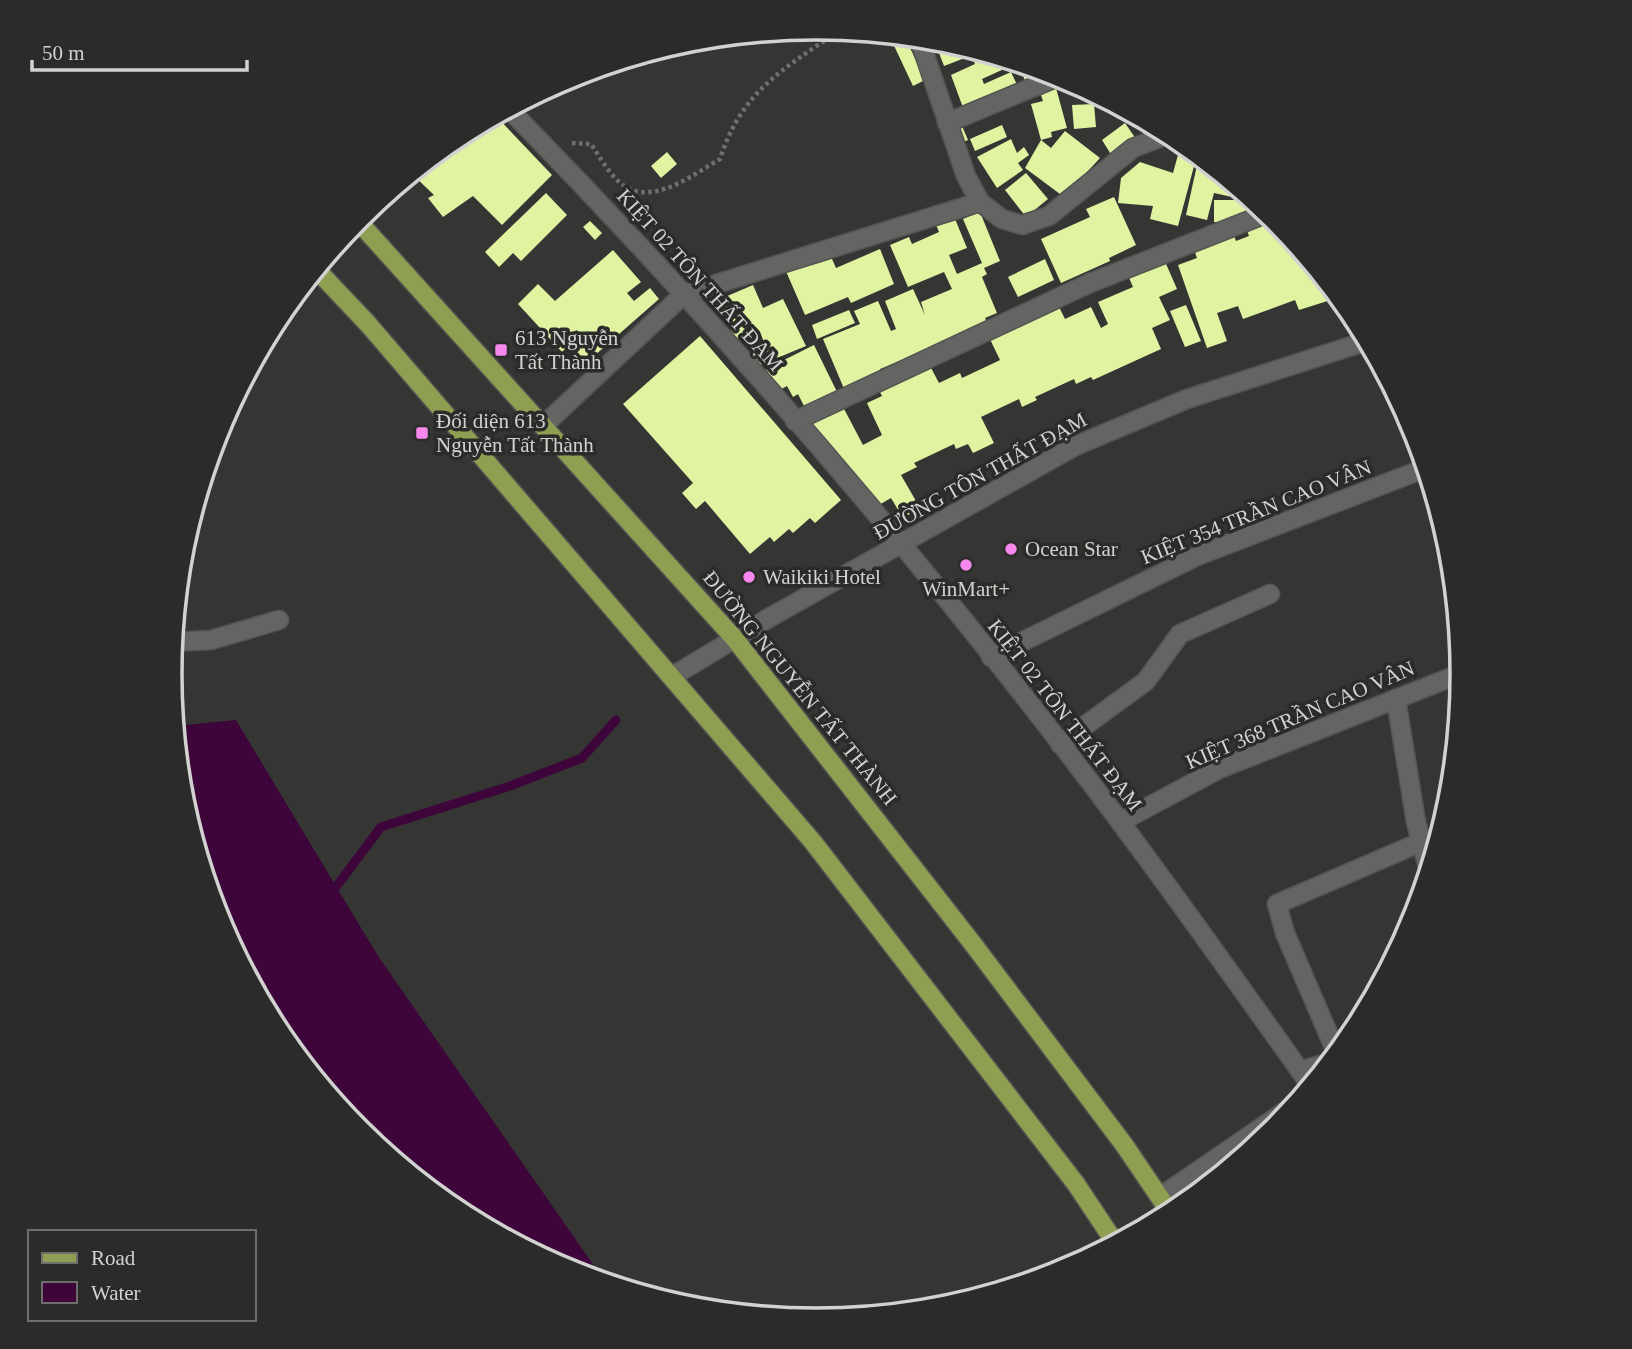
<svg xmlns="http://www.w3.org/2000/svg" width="1632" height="1349" viewBox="0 0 1632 1349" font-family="'Times New Roman',serif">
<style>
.water{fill:#3d053a}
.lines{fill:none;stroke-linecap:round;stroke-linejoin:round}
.stream{stroke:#3d053a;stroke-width:9}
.building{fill:#dff3a1}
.minor-casing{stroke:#535452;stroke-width:21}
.major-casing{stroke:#535452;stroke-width:21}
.path{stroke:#6f706d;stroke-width:4.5;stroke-dasharray:3.5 3.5;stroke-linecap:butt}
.minor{stroke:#646562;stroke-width:18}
.major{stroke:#8f9f51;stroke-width:18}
.poi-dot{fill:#f688ed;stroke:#2b2c29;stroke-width:2.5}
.labels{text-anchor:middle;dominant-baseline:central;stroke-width:7;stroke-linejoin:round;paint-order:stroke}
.street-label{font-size:21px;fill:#d2d3d1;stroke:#2b2c29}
.poi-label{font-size:21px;fill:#d2d3d1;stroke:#2b2c29;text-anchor:start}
.rim{fill:none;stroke:#d2d3d1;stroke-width:3.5}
</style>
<rect width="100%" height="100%" fill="#353633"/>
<path class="water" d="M236,720L378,956L606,1283L568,1272L456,1212L359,1131L278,1033L219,922L182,800L174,721L186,725Z"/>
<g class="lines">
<path class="stream" d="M330,895L381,827L510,786L582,758L616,720"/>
</g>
<g class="building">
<path d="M889,35L905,37L925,80L913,86Z"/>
<path d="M934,40L950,43L952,47L966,48L970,56L944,66Z"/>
<path d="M968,48L1017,63L982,79L984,84L1011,72L1019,89L965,113L951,75L975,64Z"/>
<path d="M1026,66L1061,76L1031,94L1020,69Z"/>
<path d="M1056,88L1067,128L1051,132L1052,137L1041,140L1031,104L1043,101L1040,92Z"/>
<path d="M1097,95L1118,106L1107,112Z"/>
<path d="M1094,104L1096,127L1074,129L1072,105Z"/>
<path d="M1132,114L1158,128L1149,135Z"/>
<path d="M496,116L552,175L502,225L473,196L443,217L428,198L434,195L412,174L457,137Z"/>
<path d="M959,119L968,140L963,142L954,122Z"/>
<path d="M1125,123L1136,139L1112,156L1102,140Z"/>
<path d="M1002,125L1007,137L975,151L970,139Z"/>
<path d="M1065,131L1100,158L1064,197L1025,168L1041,140L1051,148Z"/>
<path d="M1011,139L1017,153L1024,147L1029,155L1018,163L1023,170L997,188L977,157Z"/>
<path d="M1181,144L1197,155L1178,226L1150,219L1153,206L1118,203L1121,178L1140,162L1173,173Z"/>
<path d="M667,152L677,164L661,178L651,166Z"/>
<path d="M1199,156L1235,186L1232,197L1214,193L1207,220L1186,215Z"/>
<path d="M1026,173L1048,199L1026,217L1005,190Z"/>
<path d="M1239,189L1260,207L1258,215L1239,214V223L1214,222V200H1239Z"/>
<path d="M546,193L567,215L521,261L513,253L499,267L485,252Z"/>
<path d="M1114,197L1136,245L1109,258L1110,261L1061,283L1041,239L1090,217L1086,209Z"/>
<path d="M980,212L1000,261L984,268L987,274L982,277L997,313L985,318L988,325L880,369L882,375L845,391L823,339L860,324L854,311L878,301L891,331L896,329L885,301L913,289L925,315L921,302L952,289L944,272L908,287L890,245L909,237L912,244L939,232L935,222L953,214L967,248L949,255L957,274L982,263L963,219Z"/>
<path d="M1273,218L1343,303L1339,304L1337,298L1299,310L1295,300L1243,319L1238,306L1217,313L1227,341L1207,348L1178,265L1197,258L1193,247L1234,236L1236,241L1249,236L1246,227Z"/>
<path d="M590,221L602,233L595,240L583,227Z"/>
<path d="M880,249L894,284L851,303L848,297L805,315L785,269L828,250L836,268Z"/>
<path d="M613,250L641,282L627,293L634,301L650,288L659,299L586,363L570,344L562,352L518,304L538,284L555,301Z"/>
<path d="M1163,257L1177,289L1159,297L1170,320L1152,328L1161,349L1093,380L1091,377L1076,384L1074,379L1035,397L1037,400L1022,407L1019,399L981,417L994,443L973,453L968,444L956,449L954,444L914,463L917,467L901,475L920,508L903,518L891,498L877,506L807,423L842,405L863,445L882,435L867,403L882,396L880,392L896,383L895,380L929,364L939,383L960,373L962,378L996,362L1000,360L987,333L1057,303L1065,319L1091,307L1101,328L1108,324L1098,302L1133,287L1127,273Z"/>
<path d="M1045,259L1054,280L1018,297L1008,277Z"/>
<path d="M753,285L763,308L783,299L806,346L758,366L754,355L767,349L759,330L735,340L718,300Z"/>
<path d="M1186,305L1201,341L1185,347L1170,311Z"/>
<path d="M849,310L855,323L817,339L812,325Z"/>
<path d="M700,336L841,500L815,523L810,518L793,533L789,529L774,542L770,537L750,554L705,501L696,509L682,493L693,483L623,404Z"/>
<path d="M814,345L839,396L807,412L798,394L793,397L787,386L778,391L766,369Z"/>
</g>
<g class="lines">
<defs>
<g id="minor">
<path d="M919,38L966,176L980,202L1002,219L1022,225L1049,216L1133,148L1169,134"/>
<path d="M509,109C728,333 934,572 1121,823C1186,910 1248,998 1311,1086"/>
<path d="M947,123L1060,76"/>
<path d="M795,421L1090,283L1268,213"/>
<path d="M544,425L684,294L980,202"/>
<path d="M173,642L211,640L279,620"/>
<path d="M991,657L1197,556L1426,468"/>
<path d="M673,676L767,619L1075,446L1187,399L1367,341"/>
<path d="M1396,699L1416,822L1429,871"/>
<path d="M1060,744L1146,681L1180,634L1270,594"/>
<path d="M1120,822L1219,769L1462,673"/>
<path d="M1337,1054L1285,933L1277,904L1421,842"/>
<path d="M1300,1071L1330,1062"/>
<path d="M1160,1197L1297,1103"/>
</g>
<g id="major">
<path d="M357,220L734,638L973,944L1125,1146L1171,1214"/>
<path d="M316,269L368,324L813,842L1076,1184L1116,1244"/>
</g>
</defs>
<use href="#minor" class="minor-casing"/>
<use href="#major" class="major-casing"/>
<path class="path" d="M572,143L591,144C599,156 607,170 617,180C648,211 692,175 720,159C742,90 784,69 840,30"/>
<use href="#minor" class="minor"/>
<use href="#major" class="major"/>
</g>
<g class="poi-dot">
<rect x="494" y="343" width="14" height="14" rx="3.5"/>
<rect x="415" y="426" width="14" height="14" rx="3.5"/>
<circle cx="1011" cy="549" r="7"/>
<circle cx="966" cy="565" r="7"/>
<circle cx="749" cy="577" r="7"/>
</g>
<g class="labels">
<g class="street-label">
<text transform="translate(700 280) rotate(48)">KIỆT 02 TÔN THẤT ĐẠM</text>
<text transform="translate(980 476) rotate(-29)">ĐƯỜNG TÔN THẤT ĐẠM</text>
<text transform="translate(1256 512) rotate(-22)">KIỆT 354 TRẦN CAO VÂN</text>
<text transform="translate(800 688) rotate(51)">ĐƯỜNG NGUYỄN TẤT THÀNH</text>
<text transform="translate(1065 715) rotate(52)">KIỆT 02 TÔN THẤT ĐẠM</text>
<text transform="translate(1300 715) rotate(-23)">KIỆT 368 TRẦN CAO VÂN</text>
</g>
<g class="poi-label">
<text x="515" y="338">613 Nguyễn<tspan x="515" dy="24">Tất Thành</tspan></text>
<text x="436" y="421">Đối diện 613<tspan x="436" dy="24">Nguyễn Tất Thành</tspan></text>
<text x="1025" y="549">Ocean Star</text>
<text x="763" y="577">Waikiki Hotel</text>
<text x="966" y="589" text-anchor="middle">WinMart+</text>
</g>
</g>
<path d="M0 0H1632V1349H0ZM182 674a634 634 0 1 1 1268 0a634 634 0 1 1-1268 0Z" fill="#2b2c29" fill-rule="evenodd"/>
<path class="rim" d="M182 674a634 634 0 1 1 1268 0a634 634 0 1 1-1268 0Z"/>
<rect x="28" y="1230" width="228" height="91" fill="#2b2c29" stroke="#6e6f6c" stroke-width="2"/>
<rect x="42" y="1253" width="35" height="10" fill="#8f9f51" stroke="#6e6f6c" stroke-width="2"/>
<text x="91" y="1265" font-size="21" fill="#d2d3d1">Road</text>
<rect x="42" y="1282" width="35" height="21" fill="#3d053a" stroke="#6e6f6c" stroke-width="2"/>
<text x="91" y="1300" font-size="21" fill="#d2d3d1">Water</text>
<path d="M32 60v10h215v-10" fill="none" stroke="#d2d3d1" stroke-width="3.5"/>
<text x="42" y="60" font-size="21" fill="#d2d3d1" stroke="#2b2c29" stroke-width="5" paint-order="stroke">50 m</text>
</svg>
